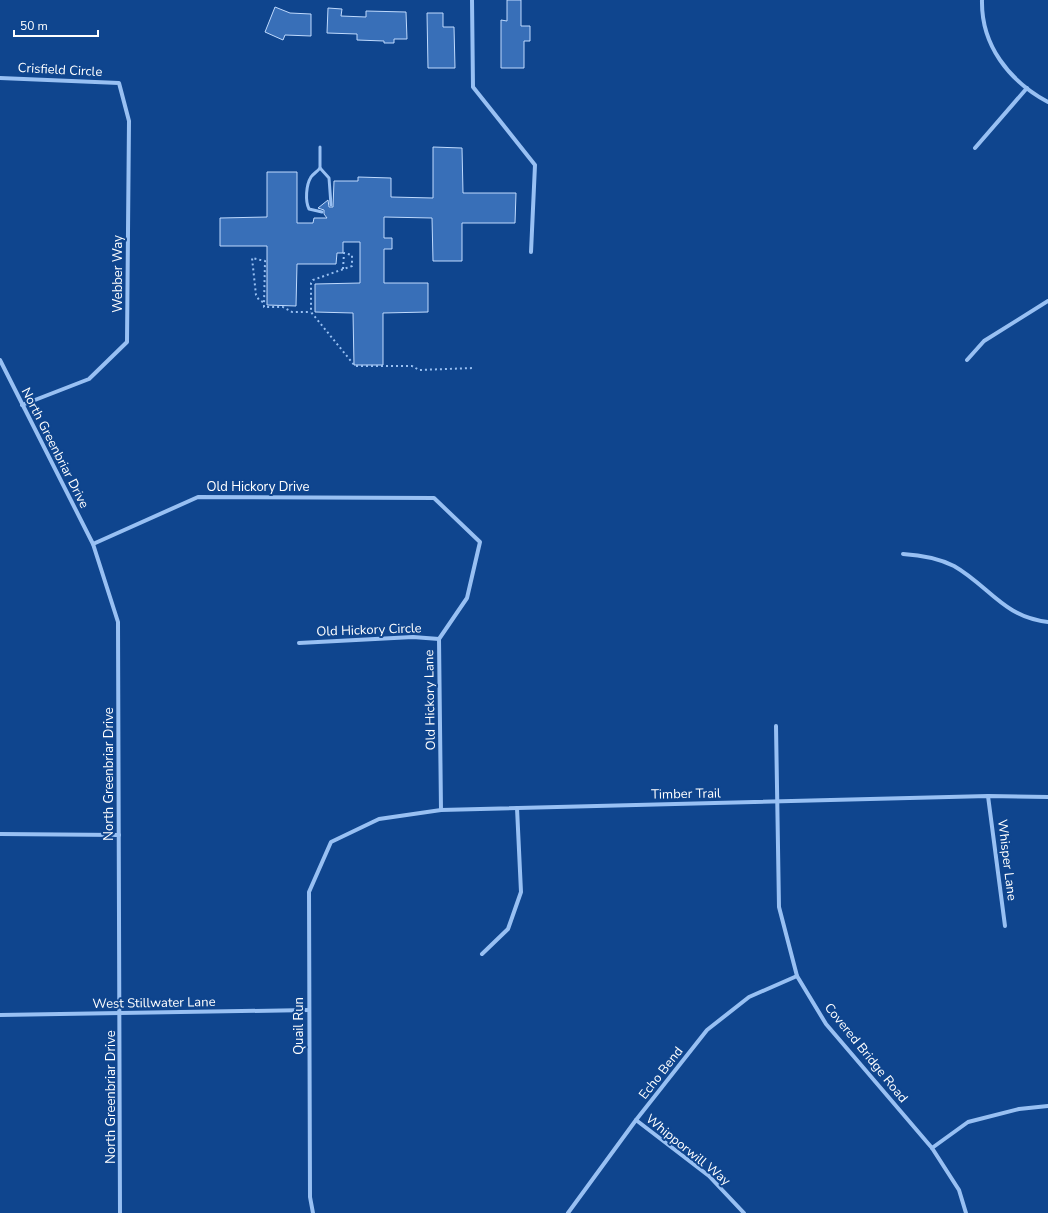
<svg xmlns="http://www.w3.org/2000/svg" width="1048" height="1213" viewBox="0 0 1048 1213" font-family="'Nunito Sans',sans-serif">
<style>
.building{fill:#386fb8;stroke:#bfdafe}
.lines{fill:none;stroke-linecap:round;stroke-linejoin:round}
.path{stroke:#98c0f3;stroke-width:2;stroke-dasharray:2 3;stroke-linecap:butt}
.service{stroke:#98c0f3;stroke-width:3}
.minor{stroke:#98c0f3;stroke-width:4}
.labels{text-anchor:middle;dominant-baseline:central;stroke-width:4;stroke-linejoin:round;paint-order:stroke}
.street-label{font-size:13px;fill:#fff;stroke:#0f458e}
</style>
<rect width="100%" height="100%" fill="#0f458e"/>
<g class="building">
<path d="M507,0H521V26H530V41H524V68H501V20L507,21Z"/>
<path d="M275,7L290,13L311,14V36L285,35L283,40L265,32Z"/>
<path d="M328,8L342,9L341,16L366,17V11L406,12L407,39H394V43H384V41L357,40V34L327,33Z"/>
<path d="M427,13H443V27H454L455,68H428Z"/>
<path d="M433,147L462,148L463,193H516L515,223H462V261H433L432,218L384,217V238H392V249H384V283H428V312L383,313V365H354L353,313L315,312V284L360,283V242H343V253H337L336,264H297L296,306L267,305V246H220V218L267,217V172H297V223H313L314,218H327L324,214V210L318,208L328,200L329,207H333L334,181H358V177L391,178V197L433,198Z"/>
</g>
<g class="lines">
<g class="path">
<path d="M343,269L344,253L352,255V266L313,280L311,283V312L355,366H412L419,370L474,368"/>
<path d="M263,302L259,300L256,295L252,258L265,261L264,307H283L292,312H311"/>
</g>
<g class="service">
<path d="M320,147V168C318,171 313,174 311,177C306,185 305,201 309,209L322,212"/>
<path d="M320,168L329,178L331,205"/>
</g>
<g class="minor">
<path d="M472,0L473,87L535,165L531,252"/>
<path d="M982,0C981,45 1009,81 1048,102"/>
<path d="M0,78L119,83L129,121L127,342L89,379L22,405"/>
<path d="M975,148L1027,88"/>
<path d="M0,360L93,544L118,622L120,1213"/>
<path d="M967,360L984,341L1048,301"/>
<path d="M93,544L198,497L434,498L480,542L467,598L439,639L441,810"/>
<path d="M903,554C920,555 938,558 954,566C989,586 1003,617 1048,622"/>
<path d="M299,643L413,637L439,639"/>
<path d="M776,726L779,907L797,976L826,1024L932,1148L959,1190L966,1213"/>
<path d="M988,796L1005,926"/>
<path d="M0,834L119,835"/>
<path d="M482,954L508,929L521,892L517,808"/>
<path d="M0,1015L309,1010"/>
<path d="M636,1120L709,1176L744,1213"/>
<path d="M932,1148L968,1122L1019,1109L1048,1106"/>
<path d="M313,1213L310,1197L309,892L331,842L379,819L441,810L988,796L1048,797"/>
<path d="M568,1213L636,1120L707,1030L749,997L797,976"/>
</g>
</g>
<g class="labels">
<g class="street-label">
<text transform="translate(60 70) rotate(3)">Crisfield Circle</text>
<text transform="translate(118 274) rotate(-90)">Webber Way</text>
<text transform="translate(55 448) rotate(63)">North Greenbriar Drive</text>
<text x="258" y="487">Old Hickory Drive</text>
<text transform="translate(369 630) rotate(-2)">Old Hickory Circle</text>
<text transform="translate(430 700) rotate(-91)">Old Hickory Lane</text>
<text transform="translate(109 774) rotate(-90)">North Greenbriar Drive</text>
<text transform="translate(686 794) rotate(-1)">Timber Trail</text>
<text transform="translate(1007 860) rotate(83)">Whisper Lane</text>
<text transform="translate(154 1003) rotate(-1)">West Stillwater Lane</text>
<text transform="translate(299 1026) rotate(-90)">Quail Run</text>
<text transform="translate(866 1053) rotate(51)">Covered Bridge Road</text>
<text transform="translate(661 1073) rotate(-52)">Echo Bend</text>
<text transform="translate(111 1097) rotate(-90)">North Greenbriar Drive</text>
<text transform="translate(688 1150) rotate(39)">Whipporwill Way</text>
</g>
</g>
<path d="M14 30v6h84v-6" fill="none" stroke="#ffffff" stroke-width="2"/>
<text x="20" y="30" font-size="12" fill="#ffffff" stroke="#0f458e" stroke-width="3" paint-order="stroke">50 m</text>
</svg>
